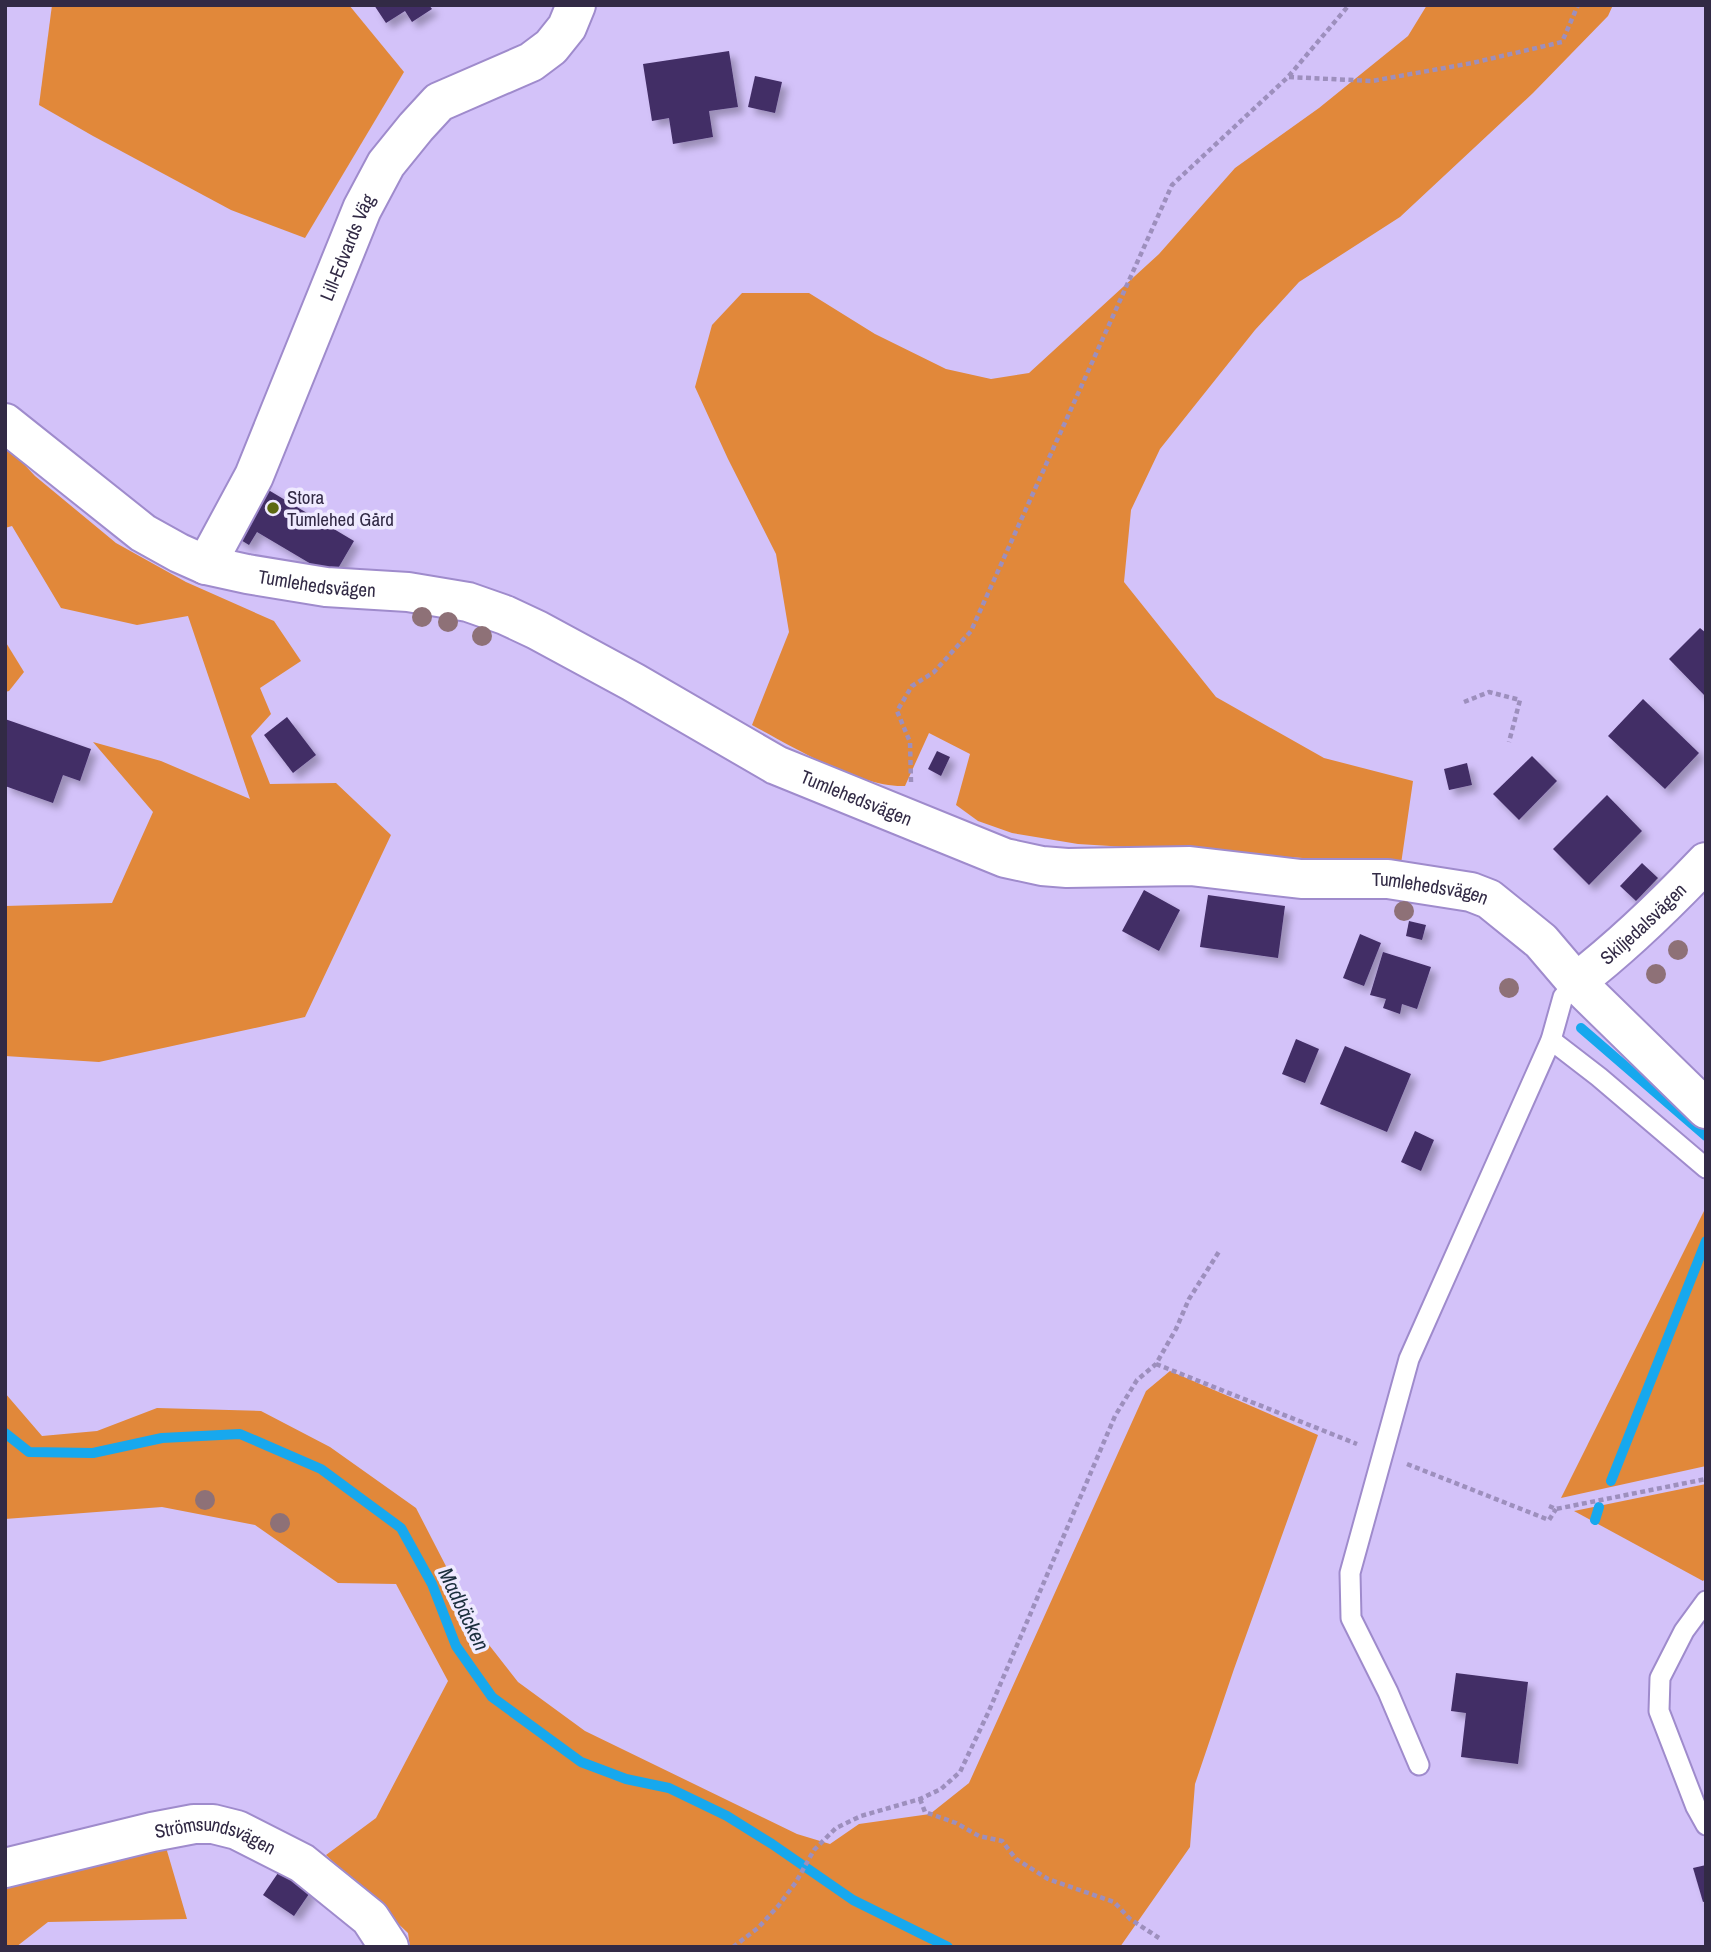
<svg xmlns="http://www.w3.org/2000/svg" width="1711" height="1952" viewBox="0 0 1711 1952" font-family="'Archivo Narrow',sans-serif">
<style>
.green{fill:#e1883a}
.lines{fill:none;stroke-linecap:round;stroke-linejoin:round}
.stream{stroke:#17a8ee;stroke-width:10}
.building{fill:#422d66;filter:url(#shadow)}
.service-casing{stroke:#9f8bcc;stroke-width:23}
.minor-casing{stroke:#9f8bcc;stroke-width:42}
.path{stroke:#9d8fbd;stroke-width:4.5;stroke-dasharray:5 3.5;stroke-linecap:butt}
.service{stroke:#fff;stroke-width:19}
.minor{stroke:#fff;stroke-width:38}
.tree{fill:#8e7177}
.poi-dot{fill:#5c6911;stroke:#efeaff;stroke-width:2.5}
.labels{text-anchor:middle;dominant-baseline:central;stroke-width:7;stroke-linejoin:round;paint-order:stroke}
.street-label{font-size:19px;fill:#322a45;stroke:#efeaff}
.poi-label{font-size:19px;fill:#322a45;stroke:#efeaff;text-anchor:start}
.water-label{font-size:21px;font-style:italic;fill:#1a2e3c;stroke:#efeaff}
</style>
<defs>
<filter id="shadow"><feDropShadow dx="6" dy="6" stdDeviation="3.5" flood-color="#0004"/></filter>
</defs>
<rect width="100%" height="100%" fill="#d3c2f9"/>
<g class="green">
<path d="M52,5H349L404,72L305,238L231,210L93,136L39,105Z"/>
<path d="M1427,5H1613L1608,16L1533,93L1400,217L1299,282L1255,330L1160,449L1131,510L1124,582L1216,697L1324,758L1413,781L1401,864L1078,844L1012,833L978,821L956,805L970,754L929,733L905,786C861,788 791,746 752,725L789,632L776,554L728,459L695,387L712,325L742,293H809L875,334L946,369L991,379L1029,373L1159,254L1235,168L1319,108L1408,36Z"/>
<path d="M8,447L35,476L116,543L186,582L274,621L301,661L260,688L271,714L251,736L270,784L336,783L391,835L305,1017L99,1062L5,1056V906L112,903L153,812L93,742L161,761L250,799L188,616L137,625L61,608L12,526L5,528V448Z"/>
<path d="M5,641L24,672L9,691L5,692Z"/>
<path d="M1706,1207V1466L1561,1498Z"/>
<path d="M1170,1371L1318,1435L1234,1669L1195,1784L1190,1847L1120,1947H410L408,1933L326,1855L376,1818L448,1681L396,1584L338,1583L255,1525L162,1507L5,1519V1393L42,1436L97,1431L157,1408L261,1411L330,1447L416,1508L482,1636L518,1682L585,1731L797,1834L830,1844L859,1824L930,1814L969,1783L1146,1391Z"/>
<path d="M1706,1484V1578L1703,1581L1574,1511Z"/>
<path d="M165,1844L187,1919L48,1922L16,1947H5V1886Z"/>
</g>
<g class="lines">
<g class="stream">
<path d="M1581,1028L1706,1136"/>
<path d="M5,1433L29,1452L93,1453L162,1438L240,1434L321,1469L401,1528L432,1584L456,1646L492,1697L581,1762L626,1779L669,1788L727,1816L772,1844L853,1900L948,1947"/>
<path d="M1611,1481L1706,1241"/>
<path d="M1595,1520L1599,1507"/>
</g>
</g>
<g class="building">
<path d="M374,5H429L432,9L412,22L405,11L386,23Z"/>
<path d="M729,51L738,107L709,111L713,137L673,144L669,118L652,121L643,64Z"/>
<path d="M755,76L782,82L775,113L748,107Z"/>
<path d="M260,485L354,541L333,577L257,532L249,545L231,534Z"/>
<path d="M1700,628L1706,633V697L1669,659Z"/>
<path d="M1643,699L1699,753L1665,789L1608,736Z"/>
<path d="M287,717L316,755L293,773L264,735Z"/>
<path d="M5,719L91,749L80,781L63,775L53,803L5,786Z"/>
<path d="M937,751L950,757L941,776L928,769Z"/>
<path d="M1532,756L1557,781L1519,820L1493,794Z"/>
<path d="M1467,763L1472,785L1449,790L1444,769Z"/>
<path d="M1607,795L1642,831L1589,885L1553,849Z"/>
<path d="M1642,863L1658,878L1636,901L1620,886Z"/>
<path d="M1144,890L1180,910L1159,951L1122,931Z"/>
<path d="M1208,895L1285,906L1278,958L1200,947Z"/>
<path d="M1409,921L1426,925L1422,940L1406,936Z"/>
<path d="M1360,934L1381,943L1364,986L1343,978Z"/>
<path d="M1383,952L1431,967L1417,1009L1402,1004L1400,1014L1383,1008L1386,999L1370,995Z"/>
<path d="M1296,1039L1319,1049L1305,1083L1282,1074Z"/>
<path d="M1345,1046L1411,1074L1387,1132L1320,1104Z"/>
<path d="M1415,1131L1434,1140L1421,1171L1401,1162Z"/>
<path d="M1456,1673L1528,1682L1518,1764L1461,1757L1466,1713L1451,1711Z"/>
<path d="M1706,1865V1901L1703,1902L1693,1868Z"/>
<path d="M280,1870L311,1891L294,1916L263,1895Z"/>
</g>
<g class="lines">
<defs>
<g id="service">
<path d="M1551,1040L1599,1077L1706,1168"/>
<path d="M1706,1601L1684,1631L1660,1678L1659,1711L1696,1807L1706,1825"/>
<path d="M1419,1765L1388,1692L1351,1618L1350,1573L1409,1359L1551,1040L1563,997L1576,982"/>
</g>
<g id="minor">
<path id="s1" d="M5,423L143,533L179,553L206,565L247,574L326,587L408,592L468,602L505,615L537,630L633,682L776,765L1005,858L1042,866L1067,868L1190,866L1301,879H1388L1471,892L1489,899L1541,941L1576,982L1706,1109"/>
<path id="s2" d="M206,565L254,476L362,209L386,164L416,127L439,102L531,62L551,47L567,27L576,5"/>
<path id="s3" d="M1576,982C1623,946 1665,905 1706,862"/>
<path id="s4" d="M5,1868L152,1832L194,1824H213L237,1830L302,1863L370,1918L389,1947"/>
</g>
</defs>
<use href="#service" class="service-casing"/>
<use href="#minor" class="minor-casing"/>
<g class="path">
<path d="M1289,77L1372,81L1472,63L1562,42L1578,5"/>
<path d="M1464,702L1489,692L1520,700L1509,742"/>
<path d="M911,782L910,742L897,711L912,686L934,672L971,631L1172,185L1288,77L1349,5"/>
<path d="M1156,1364L1357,1444"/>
<path d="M1407,1464L1549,1520L1556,1509"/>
<path d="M1549,1506L1556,1509L1706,1479"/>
<path d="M920,1799L925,1812L956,1823L979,1836L1002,1841L1016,1859L1048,1879L1114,1902L1130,1919L1159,1938"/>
<path d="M733,1947L758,1928L779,1905L796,1882L814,1850L836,1828L861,1816L920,1799L941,1789L960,1772L988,1713L1115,1416L1137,1380L1156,1364L1176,1329L1189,1299L1220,1250"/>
</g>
<use href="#service" class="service"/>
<use href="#minor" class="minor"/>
</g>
<g class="tree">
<circle cx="422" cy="617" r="10"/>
<circle cx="448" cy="622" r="10"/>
<circle cx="482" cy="636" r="10"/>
<circle cx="1404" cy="911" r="10"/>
<circle cx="1678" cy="950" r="10"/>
<circle cx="1656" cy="974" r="10"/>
<circle cx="1509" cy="988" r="10"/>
<circle cx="205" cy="1500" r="10"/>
<circle cx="280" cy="1523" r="10"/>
</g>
<circle class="poi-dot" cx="273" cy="508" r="7"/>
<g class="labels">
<g class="street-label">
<text stroke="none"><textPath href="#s2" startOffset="348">Lill-Edvards Väg</textPath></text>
<text stroke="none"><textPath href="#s1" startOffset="360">Tumlehedsvägen</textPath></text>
<text stroke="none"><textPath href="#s1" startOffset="948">Tumlehedsvägen</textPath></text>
<text stroke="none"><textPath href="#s1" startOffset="1536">Tumlehedsvägen</textPath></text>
<text stroke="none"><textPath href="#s3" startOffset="89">Skiljedalsvägen</textPath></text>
<text stroke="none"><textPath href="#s4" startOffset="217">Strömsundsvägen</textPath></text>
</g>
<g class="poi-label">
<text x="287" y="497">Stora<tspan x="287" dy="22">Tumlehed Gård</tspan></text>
</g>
<g class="water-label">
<text transform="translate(464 1609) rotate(64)">Madbäcken</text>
</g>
</g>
<rect width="1711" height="1952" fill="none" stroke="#322a45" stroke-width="14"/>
</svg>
